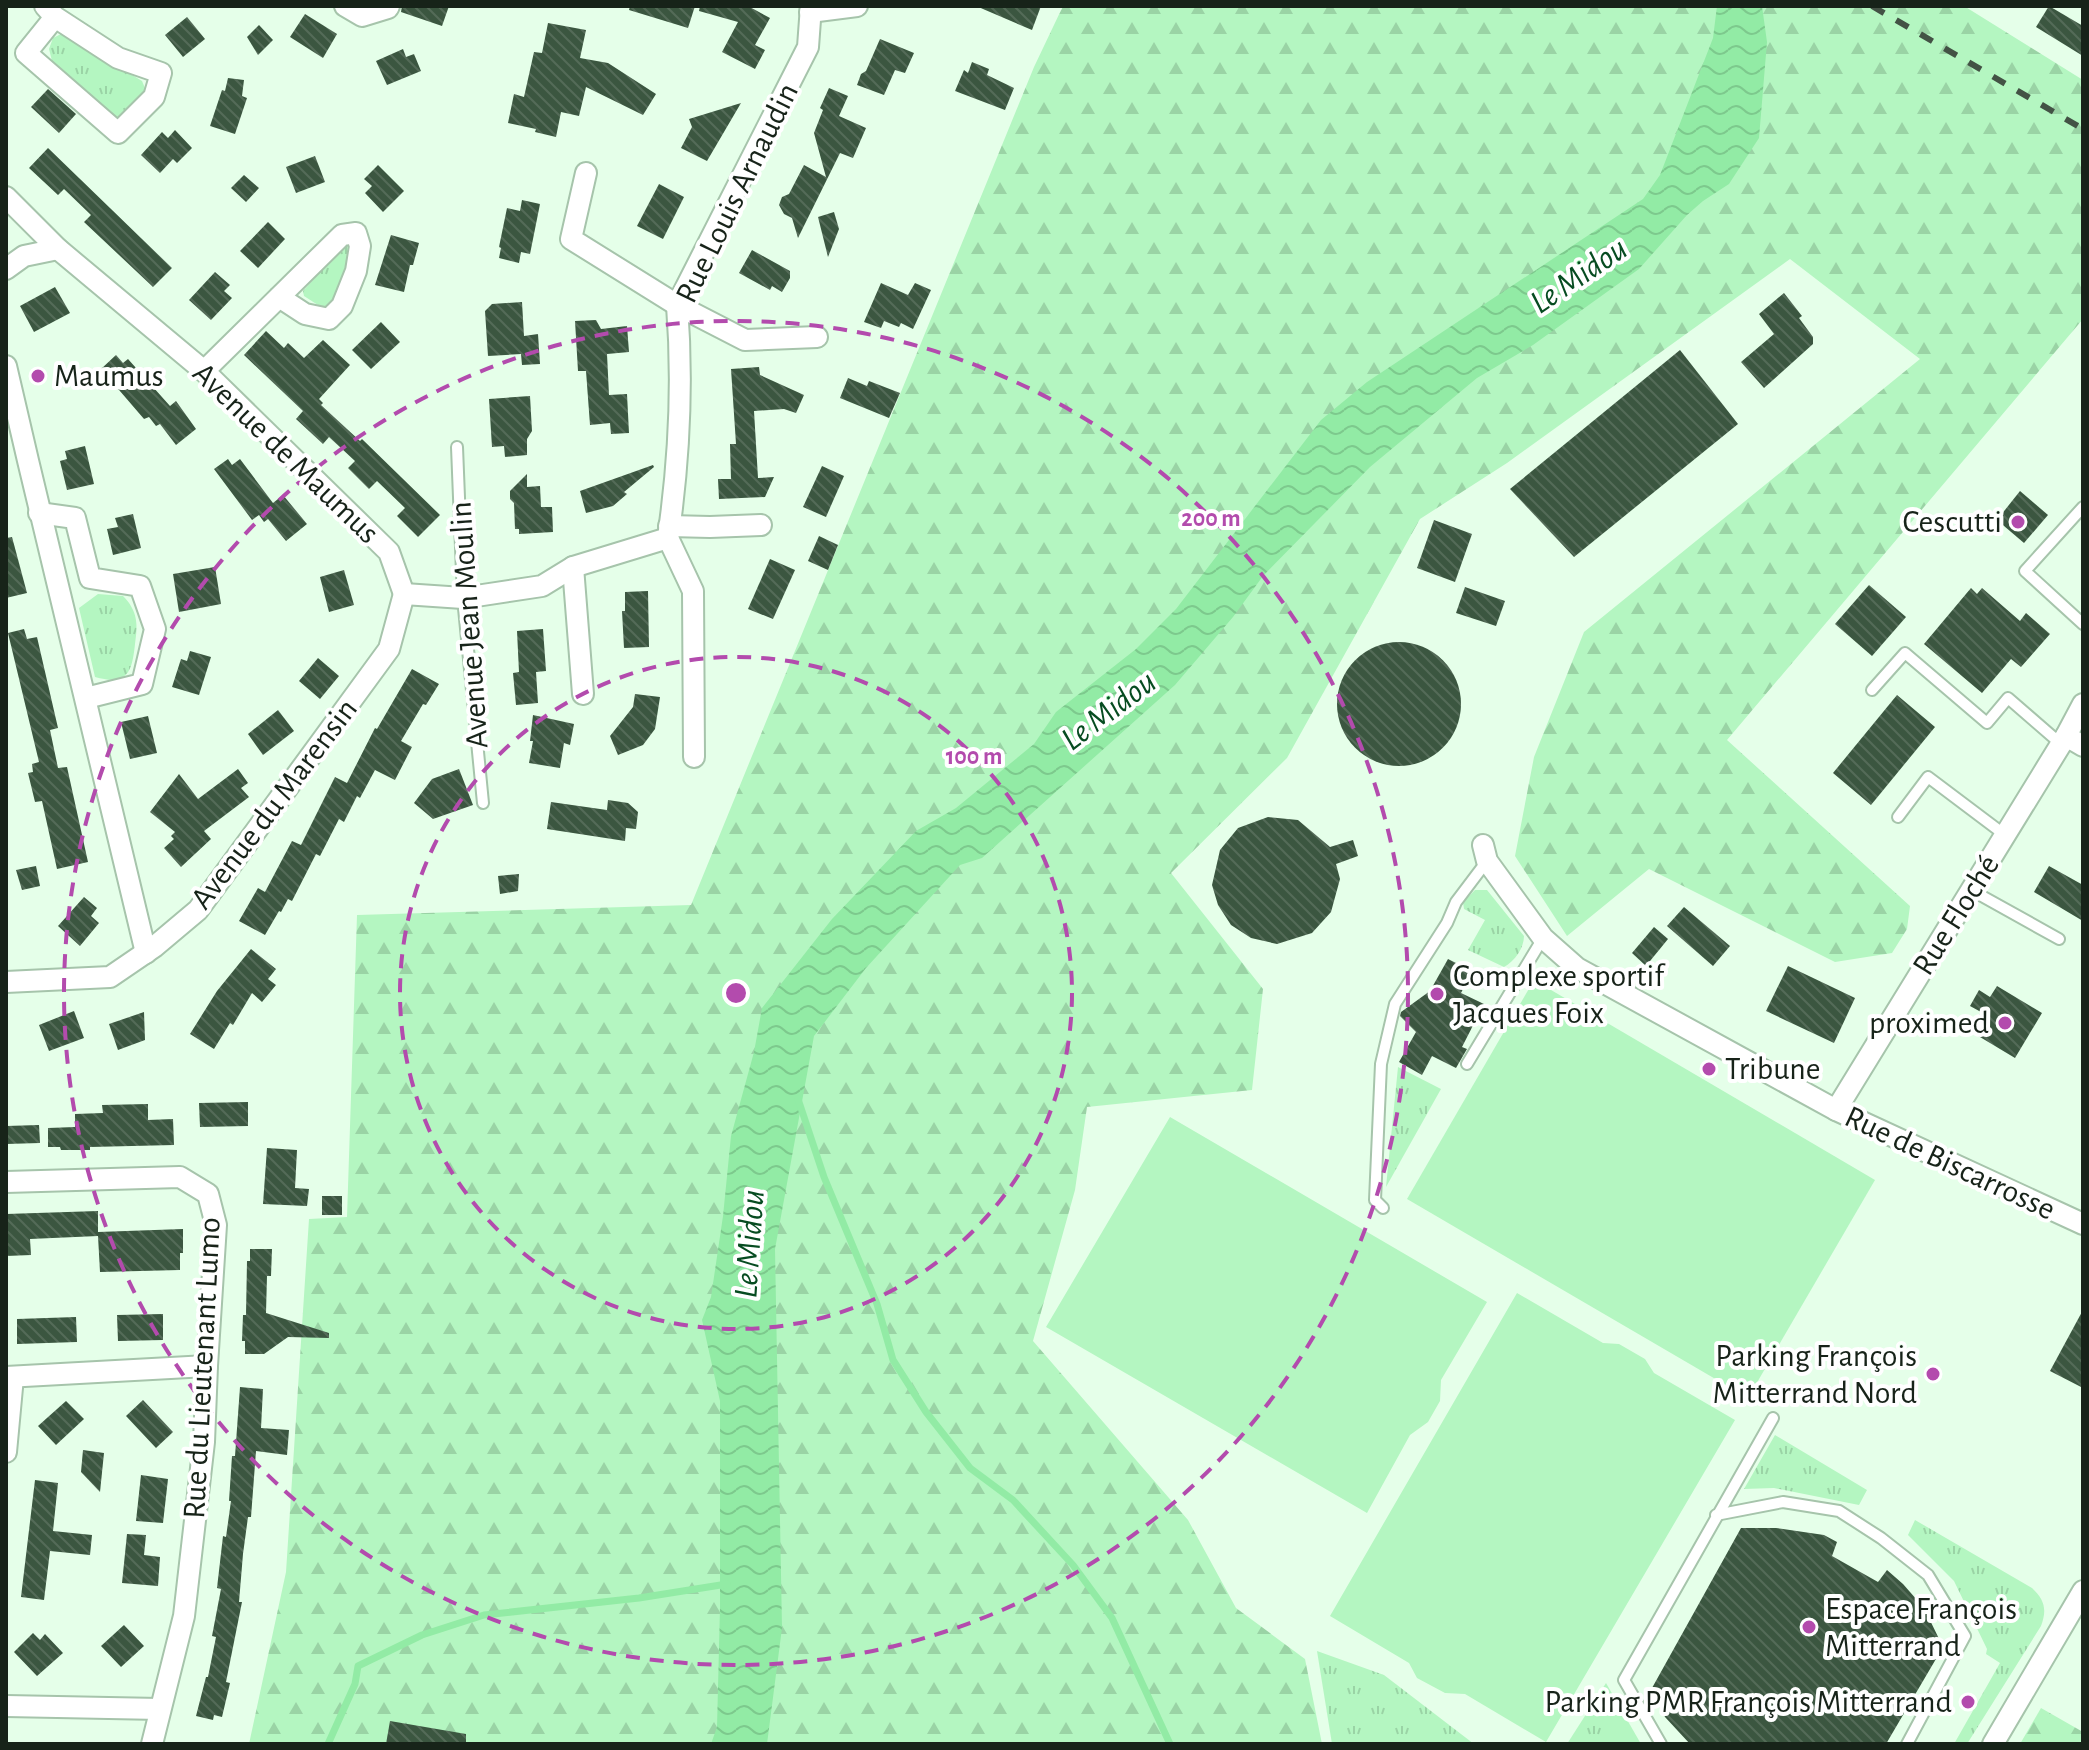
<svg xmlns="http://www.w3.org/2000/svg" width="2089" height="1750" viewBox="0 0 2089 1750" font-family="'Alegreya Sans',sans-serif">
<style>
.grass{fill:url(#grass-tufts)}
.forest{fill:url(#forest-firs)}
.garden{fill:#b4f6c1}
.water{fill:url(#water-waves)}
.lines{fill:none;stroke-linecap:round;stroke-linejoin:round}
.stream{stroke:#92eba5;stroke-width:7}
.building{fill:url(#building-back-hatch)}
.lane-casing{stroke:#a6c4ab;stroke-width:14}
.street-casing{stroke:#a6c4ab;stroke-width:24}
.lane{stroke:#fff;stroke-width:10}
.street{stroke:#fff;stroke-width:20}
.rail{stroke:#435245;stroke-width:6;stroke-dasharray:14 14;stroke-linecap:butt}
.ring{fill:none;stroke:#b34bad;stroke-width:4;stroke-dasharray:14 10}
.poi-dot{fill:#b34bad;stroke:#fff;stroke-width:3}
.labels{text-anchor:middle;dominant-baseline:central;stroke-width:8;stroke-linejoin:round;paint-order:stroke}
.street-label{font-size:32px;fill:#172319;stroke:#fff}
.poi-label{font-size:32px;fill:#172319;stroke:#fff;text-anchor:start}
.water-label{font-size:34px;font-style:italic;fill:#074c21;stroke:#fff}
.centre{fill:#b34bad;stroke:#fff;stroke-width:4}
.ring-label{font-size:24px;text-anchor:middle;font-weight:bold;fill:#b34bad;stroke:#fff;stroke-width:8;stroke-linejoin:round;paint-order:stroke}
</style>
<defs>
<pattern id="grass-tufts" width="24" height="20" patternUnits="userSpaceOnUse" patternTransform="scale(2)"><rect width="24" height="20" fill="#b4f6c1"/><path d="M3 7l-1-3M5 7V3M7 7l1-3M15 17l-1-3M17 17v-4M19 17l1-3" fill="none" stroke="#9ad3a5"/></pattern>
<pattern id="forest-firs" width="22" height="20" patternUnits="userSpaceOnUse" patternTransform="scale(2)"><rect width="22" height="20" fill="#b4f6c1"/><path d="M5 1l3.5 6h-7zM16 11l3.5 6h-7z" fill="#9ad3a5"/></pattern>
<pattern id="water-waves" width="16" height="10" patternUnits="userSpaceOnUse" patternTransform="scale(2)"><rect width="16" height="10" fill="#92eba5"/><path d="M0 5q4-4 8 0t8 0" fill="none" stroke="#7dc98d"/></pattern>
<pattern id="building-back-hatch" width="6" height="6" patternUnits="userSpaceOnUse" patternTransform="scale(2)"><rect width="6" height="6" fill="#3b5640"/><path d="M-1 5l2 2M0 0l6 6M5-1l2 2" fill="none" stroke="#546b58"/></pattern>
</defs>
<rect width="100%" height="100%" fill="#e5ffe9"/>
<g class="grass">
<path d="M61,34L69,36L142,81L147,93L117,120L52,61L49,49L53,38Z"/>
<path d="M347,243L350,252L335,305L321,307L304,296L303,291L341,248Z"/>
<path d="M98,594L123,596C138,611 138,625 135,644C132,673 127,686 95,677L79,608Z"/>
<path d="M1475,890H1487L1524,936C1524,948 1515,961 1504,967L1468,950L1485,920L1464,909L1463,902Z"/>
<path d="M1398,1067L1441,1089L1386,1187Z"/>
<path d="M1775,1435L1867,1490L1859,1505L1774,1488L1744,1489Z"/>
<path d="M1915,1520L2032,1588C2045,1600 2047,1610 2041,1626L1967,1744H1954L2000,1663L1986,1654L1987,1649L1954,1581L1908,1535Z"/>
<path d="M1317,1651L1384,1675L1474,1744H1332Z"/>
<path d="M1606,1683L1641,1744H1567Z"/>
</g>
<g class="forest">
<path d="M1063,6H1964L2083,80V319L1727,740L1910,906L1907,929L1892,953L1835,962L1649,869L1567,936L1515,856L1534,757L1584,632L1920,359L1790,259L1507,463L1420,519L1287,758L1171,873L1263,989L1252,1090L1087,1107L1075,1190L1033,1341L1188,1520L1236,1608L1305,1659L1322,1744H249L286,1572L309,1219L347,1217L357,915L691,905L1034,67Z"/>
<path d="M2041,1708L2083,1732V1744H2020Z"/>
</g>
<g class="garden">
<path d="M1534,980L1875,1180L1748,1398L1407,1199Z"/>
<path d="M1170,1117L1487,1302L1441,1380L1440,1401L1428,1422L1410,1435L1367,1513L1046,1327Z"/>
<path d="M1517,1293L1603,1343L1619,1344L1645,1359L1654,1373L1735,1420L1546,1742L1465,1694L1445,1693L1417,1678L1409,1663L1330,1616Z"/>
</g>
<path class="water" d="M1717,6H1762L1767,42L1759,138L1729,184L1703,201L1687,215L1639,269L1533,345L1477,378L1370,467L1263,576L1233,617L1175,685L982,858L960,865L866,968L814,1036L775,1249L782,1628L767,1744H711L717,1727L720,1608V1401L702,1320L711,1297L723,1216L731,1136L754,1052L762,1008L832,919L916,831L956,808L1034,744L1056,712L1136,649L1176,609L1321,420L1367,382L1643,199L1660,175L1713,38Z"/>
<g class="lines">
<g class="stream">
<path d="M798,1099L824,1177L877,1304L893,1360L926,1412L970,1468L1013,1500L1073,1565L1112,1618L1170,1744"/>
<path d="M328,1744L355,1684L358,1666L422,1635L484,1615L639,1598L727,1584"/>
</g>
</g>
<g class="building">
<path d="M402,6H449L442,26L401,12Z"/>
<path d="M630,6H695L688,28L629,10Z"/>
<path d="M700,6H748L770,18L755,45L765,50L755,69L722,52L738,22L699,11Z"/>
<path d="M976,6H1041L1032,30Z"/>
<path d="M2049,6L2083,26V56L2036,27Z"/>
<path d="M305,14L337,34L323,58L290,37Z"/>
<path d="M187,17L205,39L183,57L165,35Z"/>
<path d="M548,23L586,30L580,58L608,63L656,94L643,115L586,87L579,116L561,112L556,137L535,132L536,129L508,123L514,94L524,97L534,52L542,53Z"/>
<path d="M259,25L273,40L258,55L247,37Z"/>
<path d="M880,39L914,53L905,73L895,70L884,95L857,85L861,74L866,71Z"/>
<path d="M403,49L406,57L414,54L421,71L387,85L376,61Z"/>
<path d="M972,62L989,69L987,75L1014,88L1005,110L955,91L964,70L968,73Z"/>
<path d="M228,78L244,80L242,96L247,98L235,134L210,126L222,90L225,91Z"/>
<path d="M829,88L848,96L839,116L866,128L853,158L840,153L798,238L792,218L784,214L779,205L782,197L789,194L804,165L826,177L814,133L823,110L820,108Z"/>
<path d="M48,89L76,114L59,133L31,107Z"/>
<path d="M741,103L707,161L681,148L692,127L689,119Z"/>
<path d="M175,130L192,148L177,163L173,159L160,173L141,155L162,132L168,138Z"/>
<path d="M48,148L172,268L153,287L84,222L91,215L64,189L58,195L29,168Z"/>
<path d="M315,156L325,182L296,193L286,167Z"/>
<path d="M378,165L404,191L383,212L365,193L372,186L364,179Z"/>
<path d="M244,175L259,188L246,202L231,188Z"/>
<path d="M659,184L684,197L663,239L637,226Z"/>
<path d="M522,200L540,204L530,254L521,252L519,263L499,258L501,248L499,247L507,208L520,211Z"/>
<path d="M834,212L839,229L828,257L818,217Z"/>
<path d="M268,222L285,239L258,268L240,251Z"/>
<path d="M391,235L419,243L413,265H410L404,292L375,285Z"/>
<path d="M752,250L790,271V278L782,292L772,286L770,290L739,273Z"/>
<path d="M215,272L230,285L224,291L232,298L211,320L189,300Z"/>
<path d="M881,283L908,295L915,283L931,290L913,329L901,323L899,327L884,321L881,328L864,322Z"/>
<path d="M55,287L70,313L34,332L20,306Z"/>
<path d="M1784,293L1802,316L1799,318L1813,337V344L1764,388L1741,362L1774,334L1759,314Z"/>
<path d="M522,302L524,336L538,334L540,364L522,365L521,354L488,356L485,311L492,304Z"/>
<path d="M596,320L601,329L627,326L629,352L607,354L609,395L627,394L629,433L611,434L610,423L590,425L586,371H578L575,321Z"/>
<path d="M381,322L400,342L371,369L352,350Z"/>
<path d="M266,331L284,348L288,343L304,358L323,340L350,365L319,399L323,403L321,405L360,441L362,439L440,515L418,537L397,516L405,508L377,481L369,489L348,468L355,461L329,437L323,444L296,419L303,411L244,355Z"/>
<path d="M1680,350L1738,424L1574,557L1510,489Z"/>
<path d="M116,355L123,363L128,359L170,406L176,401L196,429L176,445L160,424L156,426L149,417L144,419L101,369Z"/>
<path d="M759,367L760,375L804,395L796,413L784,409L754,411L758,478L774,477L765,497L719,499L718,479H731L730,444H736L731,369Z"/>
<path d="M848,378L867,386L869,381L900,393L889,418L840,398Z"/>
<path d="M530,396L532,431L527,439V455L505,457L504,446L492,447L489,399Z"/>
<path d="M85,446L94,484L67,490L60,461L67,459L65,451Z"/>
<path d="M228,459L232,465L240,459L273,503L283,495L307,524L286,541L268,519L264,522L259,515L252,520L214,469Z"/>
<path d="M653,465L654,467L624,492L627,494L613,506L586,513L580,491Z"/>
<path d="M822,466L844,476L826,517L803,507Z"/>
<path d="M527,474V487L540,486L541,507H552L553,532L519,534V529H515L514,503L510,499V491Z"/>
<path d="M2020,491L2048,515L2024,543L1997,520Z"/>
<path d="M133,514L141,548L113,555L107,529L118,527L115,518Z"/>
<path d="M1434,520L1472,534L1455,582L1417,568Z"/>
<path d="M819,536L838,545L828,570L808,561Z"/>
<path d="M12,537L27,593L6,598V538Z"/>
<path d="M770,559L795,570L773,619L748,609Z"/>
<path d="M215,567L221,604L179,612L173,574Z"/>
<path d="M344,570L354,605L329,612L320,577Z"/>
<path d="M1869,585L1906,617L1872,656L1835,624Z"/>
<path d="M1465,587L1505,601L1496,626L1456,613Z"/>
<path d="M1971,588L1977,594L1982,588L2020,621L2026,613L2050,634L2021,667L2011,659L1982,693L1924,644Z"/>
<path d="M648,591L649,647L624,648L622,611H625V592Z"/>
<path d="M24,629L27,639L37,637L58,728L50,730L58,768L67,767L88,862L57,869L42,801L35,802L28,773L33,772L32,764L39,762L8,633Z"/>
<path d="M543,629L546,671L536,672L538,703L516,705L513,673L519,672L517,631Z"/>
<circle cx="1399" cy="704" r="62"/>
<path d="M190,651L211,657L199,695L172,687L181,659L187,661Z"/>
<path d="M318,658L339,676L320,699L299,681Z"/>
<path d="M412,669L439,684L426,705L423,704L401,741L412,747L395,780L375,770L360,798L357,796L344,822L339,819L320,856L316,854L292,901L288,899L281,912L279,911L265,935L239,921L258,888L265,892L292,841L301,845L335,777L347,783L375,728L377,729Z"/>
<path d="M635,694L660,697L655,729L643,745L618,755L610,736L633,707Z"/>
<path d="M1897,695L1935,727L1871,805L1833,773Z"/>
<path d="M278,710L294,731L263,755L248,734Z"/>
<path d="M533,715L574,724L570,745L564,743L560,768L529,763L533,741H530Z"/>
<path d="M148,716L157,753L130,759L121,722Z"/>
<path d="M238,769L248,783L241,788L249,797L204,831L211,839L181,867L164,848L174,839L171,836L175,832L150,812L179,774L198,799Z"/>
<path d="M459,769L473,805L433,819L414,803L432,779Z"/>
<path d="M608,800L628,803L638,812L636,829L626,828L625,841L547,829L551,802L607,810Z"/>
<path d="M1268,817L1298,820L1330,847L1353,840L1358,856L1336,864L1340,879L1331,912L1312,933L1277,944L1251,938L1231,925L1218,905L1212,885L1220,850L1238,828Z"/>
<path d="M36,866L40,886L22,890L16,870Z"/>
<path d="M2049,866L2083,885V921L2034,892Z"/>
<path d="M519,874L518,891L500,894L498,876Z"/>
<path d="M84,897L97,908L91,916L99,923L80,946L58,926Z"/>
<path d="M1684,907L1730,946L1713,966L1667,926Z"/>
<path d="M1654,927L1668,939L1646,966L1632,953Z"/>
<path d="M251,949L276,969L268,979L276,985L262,1002L252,993L233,1025L230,1023L214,1049L190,1034L217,991Z"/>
<path d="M1448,959L1472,971L1461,993L1484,1004L1462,1047L1467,1049L1456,1068L1432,1056L1422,1075L1399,1062L1416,1032L1400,1016L1401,1012L1430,991Z"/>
<path d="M1788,966L1855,998L1834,1043L1766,1011Z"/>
<path d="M1997,986L2042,1013L2015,1058L1970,1031L1981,1012L1970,1006L1979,990L1990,997Z"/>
<path d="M74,1011L84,1038L49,1051L39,1025Z"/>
<path d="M144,1012L145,1040L118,1050L109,1024Z"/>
<path d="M248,1102V1126L200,1127L199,1103Z"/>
<path d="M148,1104V1120L173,1119L174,1145L90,1147V1150H61L60,1147H48V1128L75,1127V1114L103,1113L102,1105Z"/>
<path d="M39,1125L40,1143L6,1144V1126Z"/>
<path d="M267,1148L297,1150L295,1188L309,1189L307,1206L263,1204Z"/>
<rect x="322" y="1196" width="20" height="19"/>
<path d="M98,1211V1232L183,1229V1253H180V1270L100,1272L98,1236L30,1239L31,1255L6,1256V1214Z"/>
<path d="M250,1249H272L271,1276H267L266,1313L329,1333V1338L288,1337L264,1354H245V1341H242L243,1315H246L247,1261H250Z"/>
<path d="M2083,1310V1388L2050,1371Z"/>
<path d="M163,1314V1340L118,1341L117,1315Z"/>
<path d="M76,1317L77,1342L17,1344V1319Z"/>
<path d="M240,1387L263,1389L261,1428L289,1430L287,1455L256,1451L251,1517H248L243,1554L239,1602H242L226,1682L230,1683L222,1717L214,1715L213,1720L196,1716L206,1677H208L216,1637L212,1636L221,1589L217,1588L223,1536L226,1537L231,1501H229L232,1456H235Z"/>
<path d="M143,1400L173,1432L156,1448L126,1416Z"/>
<path d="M66,1401L84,1419L56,1445L38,1426Z"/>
<path d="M83,1450L104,1453L100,1492L81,1472Z"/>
<path d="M141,1475L168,1479L163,1523L136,1521Z"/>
<path d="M35,1480L58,1483L53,1531L92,1535L90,1555L50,1551L44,1600L21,1597Z"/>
<path d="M1741,1528H1776L1824,1535L1837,1542L1832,1556L1878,1582L1887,1570L1903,1584L1924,1608L1943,1647L1886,1744H1690L1665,1717L1652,1688Z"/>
<path d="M127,1534L146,1535L144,1555L160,1557L158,1586L122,1583Z"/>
<path d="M124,1625L144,1646L121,1667L101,1646Z"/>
<path d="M33,1633L40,1640L45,1634L63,1653L37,1676L14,1652Z"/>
<path d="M390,1721L466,1734V1744H386Z"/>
</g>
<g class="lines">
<defs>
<g id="lane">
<path d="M457,447L463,598L483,803"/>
<path d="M2083,507L2025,571L2083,624"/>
<path d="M1872,690L1905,653L1987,723L2008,698L2061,744"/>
<path d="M1898,817L1928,777L2005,835"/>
<path d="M1971,890L2059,939"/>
<path d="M1467,1064L1543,938"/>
<path d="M1383,1208L1375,1200L1381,1064L1395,1004L1447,923L1456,902L1487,861"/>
<path d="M1716,1515L1783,1502L1839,1511L1881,1538L1928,1575L1965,1636L1907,1744"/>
<path d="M1661,1744L1624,1680L1773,1418"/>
</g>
<g id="street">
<path d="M45,6L55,17L118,58L161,73L154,97L118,133L26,53L55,17"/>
<path d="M345,6L362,16L388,8L389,6"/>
<path d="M810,12L857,6"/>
<path d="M586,173L571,239L677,305L745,340L817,337"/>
<path d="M6,197L58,249L204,371L389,552L404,594"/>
<path d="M6,269L24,256L58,249"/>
<path d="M6,366C51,562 100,757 146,953"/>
<path d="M204,371L342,235L356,233L360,246L356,271L342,306L329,319L305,314L279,297"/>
<path d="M39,513L75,518L90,578L140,586L155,629L142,684L86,698"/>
<path d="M669,526L710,527L761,525"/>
<path d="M668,538L693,591L694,757"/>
<path d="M573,567L583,694"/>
<path d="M404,594L463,598L542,586L573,567L668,538C679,462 683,382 677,305L808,47L811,6"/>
<path d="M2066,736L2083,704"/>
<path d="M1483,845L1487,861L1543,938L1577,968L1836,1110L2083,1224"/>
<path d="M6,982L110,977L154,947L198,910L389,649L404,594"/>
<path d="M1836,1110L2066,736L2083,746"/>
<path d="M6,1182L180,1177L208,1194L216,1225L207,1366L204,1442L184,1616L152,1744"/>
<path d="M6,1377L207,1366"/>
<path d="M6,1452L13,1377"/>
<path d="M6,1706L160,1709"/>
<path d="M1993,1744L2083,1591"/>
</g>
</defs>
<use href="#lane" class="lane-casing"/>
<use href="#street" class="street-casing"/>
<use href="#lane" class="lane"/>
<use href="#street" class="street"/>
<path class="rail" d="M1872,6L2083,129"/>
</g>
<g class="ring">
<circle cx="736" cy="993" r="336"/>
<circle cx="736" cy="993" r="672"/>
</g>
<g class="poi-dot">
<circle cx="38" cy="376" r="8"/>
<circle cx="2018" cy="522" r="8"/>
<circle cx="1437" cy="994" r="8"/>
<circle cx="2005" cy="1023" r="8"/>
<circle cx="1709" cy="1069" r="8"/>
<circle cx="1933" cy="1374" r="8"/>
<circle cx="1809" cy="1627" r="8"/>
<circle cx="1968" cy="1702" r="8"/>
</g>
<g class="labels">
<g class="street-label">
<text transform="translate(737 193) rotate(-64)">Rue Louis Arnaudin</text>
<text transform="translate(286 453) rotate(44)">Avenue de Maumus</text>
<text transform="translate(469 625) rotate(-94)">Avenue Jean Moulin</text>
<text transform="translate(274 804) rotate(-53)">Avenue du Marensin</text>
<text transform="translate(1956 915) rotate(-58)">Rue Floché</text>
<text transform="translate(1950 1163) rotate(25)">Rue de Biscarrosse</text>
<text transform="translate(202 1368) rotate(-87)">Rue du Lieutenant Lumo</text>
</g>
<g class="poi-label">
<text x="54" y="376">Maumus</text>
<text x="2002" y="522" text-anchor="end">Cescutti</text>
<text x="1453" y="976">Complexe sportif<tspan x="1453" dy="37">Jacques Foix</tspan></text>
<text x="1989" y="1023" text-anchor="end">proximed</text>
<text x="1725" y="1069">Tribune</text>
<text x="1917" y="1356" text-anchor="end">Parking François<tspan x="1917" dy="37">Mitterrand Nord</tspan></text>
<text x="1825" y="1609">Espace François<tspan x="1825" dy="37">Mitterrand</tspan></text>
<text x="1952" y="1702" text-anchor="end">Parking PMR François Mitterrand</text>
</g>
<g class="water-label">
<text transform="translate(1579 276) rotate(-34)">Le Midou</text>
<text transform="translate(1109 711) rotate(-37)">Le Midou</text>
<text transform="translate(750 1244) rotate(-86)">Le Midou</text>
</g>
</g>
<circle cx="736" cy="993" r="12" class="centre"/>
<g class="ring-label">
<text x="1211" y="526">200 m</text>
<text x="974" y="764">100 m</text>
</g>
<rect width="2089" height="1750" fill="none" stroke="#172319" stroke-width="16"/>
</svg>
